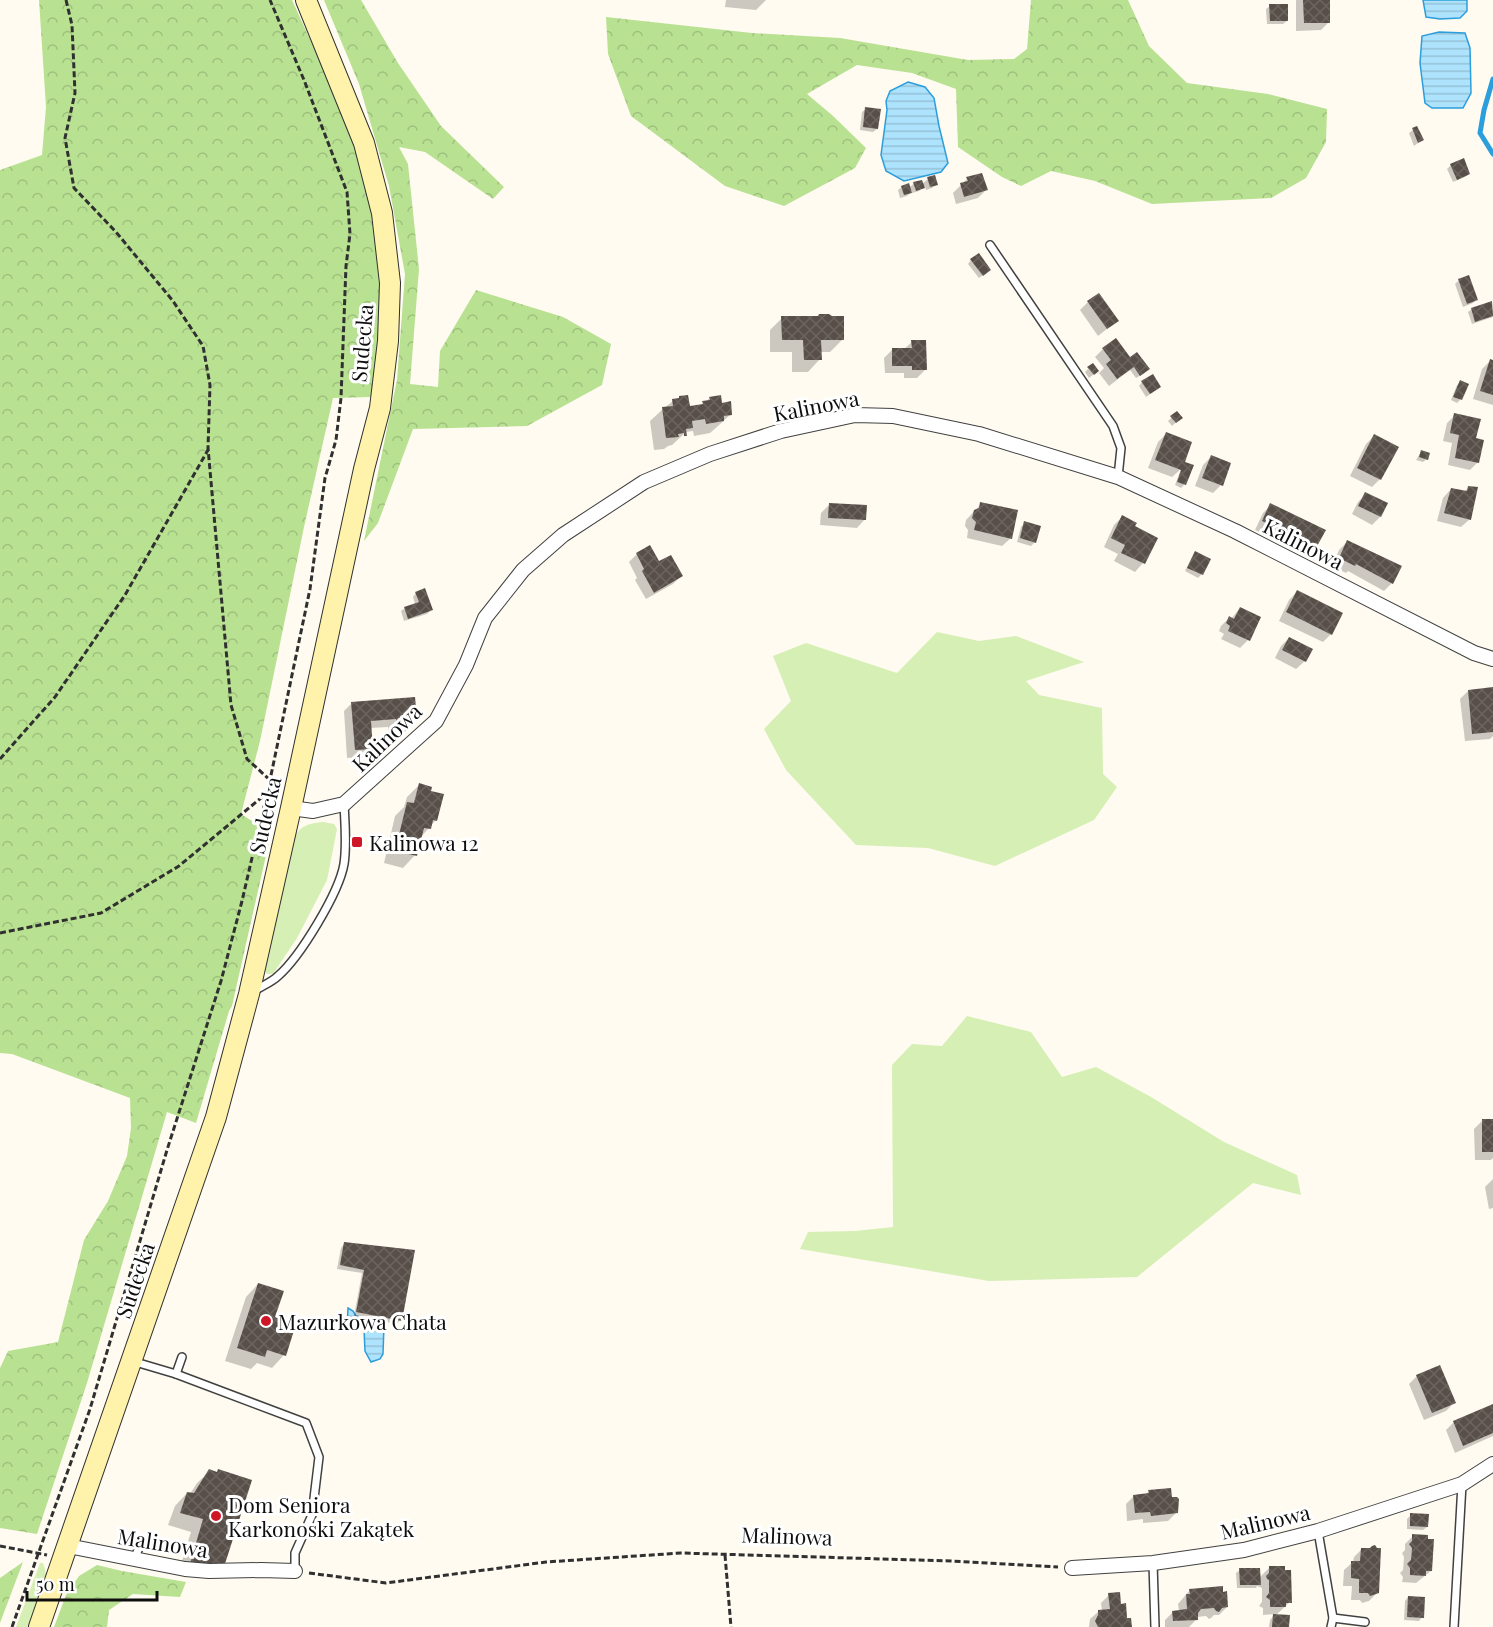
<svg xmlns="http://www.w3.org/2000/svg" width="1493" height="1627" viewBox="0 0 1493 1627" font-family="'Playfair Display',serif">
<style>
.grass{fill:#d5efb4}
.forest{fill:url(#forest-crowns)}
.water{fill:url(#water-rules);stroke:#2c9edc;stroke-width:1.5}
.shadow{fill:#0003}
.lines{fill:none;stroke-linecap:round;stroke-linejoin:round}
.stream{stroke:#2c9edc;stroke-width:5}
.building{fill:url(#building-cross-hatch)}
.lane-casing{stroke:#414141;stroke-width:10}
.street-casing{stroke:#414141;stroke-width:16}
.secondary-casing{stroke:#303030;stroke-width:22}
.path{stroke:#303030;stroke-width:3;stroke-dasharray:6 3;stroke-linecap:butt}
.lane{stroke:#fff;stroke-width:7}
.street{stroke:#fff;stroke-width:14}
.secondary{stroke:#fff2ab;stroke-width:20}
.poi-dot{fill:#cf1627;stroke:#fff;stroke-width:2}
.labels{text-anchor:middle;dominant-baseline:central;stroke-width:6;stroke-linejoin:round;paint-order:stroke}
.street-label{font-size:21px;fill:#0e0e0e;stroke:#fff}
.poi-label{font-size:21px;fill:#0e0e0e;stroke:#fff;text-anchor:start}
</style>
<defs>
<pattern id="forest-crowns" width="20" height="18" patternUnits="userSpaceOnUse" patternTransform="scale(1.5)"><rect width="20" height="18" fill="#b9e192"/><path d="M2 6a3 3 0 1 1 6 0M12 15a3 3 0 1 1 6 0" fill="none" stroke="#9ec07d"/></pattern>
<pattern id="water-rules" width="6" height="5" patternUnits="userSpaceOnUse" patternTransform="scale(1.5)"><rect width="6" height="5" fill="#aee3fd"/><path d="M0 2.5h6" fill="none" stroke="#94c2d8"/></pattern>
<pattern id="building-cross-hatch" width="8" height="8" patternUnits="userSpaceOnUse" patternTransform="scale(1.5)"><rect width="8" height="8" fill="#584f49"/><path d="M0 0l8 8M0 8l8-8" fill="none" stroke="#6b645f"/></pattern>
</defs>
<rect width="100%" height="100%" fill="#fffbf0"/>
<g class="grass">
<path d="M937,632L979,641L1016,636L1084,662L1026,681L1039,695L1102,708L1103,774L1117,787L1094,820L995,866L928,848L856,845L786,770L764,729L791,701L773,656L806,643L897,673Z"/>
<path d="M323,822L334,824L337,829L327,880L297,938L273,974H267L264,970L292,840C301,825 307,824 323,822Z"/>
<path d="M967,1016L1031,1032L1062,1077L1096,1067L1151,1097L1224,1142L1297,1175L1301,1195L1253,1183L1137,1277L989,1281L800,1249L808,1232L855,1231L893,1227L892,1065L912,1044L942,1046Z"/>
<path d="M40,1563H43L45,1569L46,1575L28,1627H16Z"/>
</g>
<g class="forest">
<path d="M39,0H292L354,136L373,197L389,338L371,397L333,398L304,527L260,741L241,814L271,833L232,1006L229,1011L196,1123L167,1112L87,1383L37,1534L0,1528V1368L8,1351L58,1342L84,1240L108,1201L127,1156L131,1128L130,1098L12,1054L0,1053V170L42,155L46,107Z"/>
<path d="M324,0H361L398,63L441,126L504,187L493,199L425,152L399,147L408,164L419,269L410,384L438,387L440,351L476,290L563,317L611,344L602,385L527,426L413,429L378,523L364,541L397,380L405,274L389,186L359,84Z"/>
<path d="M1031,0H1128L1149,46L1187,83L1268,94L1327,109L1326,142L1306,178L1271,198L1152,204L1095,181L1051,171L1021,186L1002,177L958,147L956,89L912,73L857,65L807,94L832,115L866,148L855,168L784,206L725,186L631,116L608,54L606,17L752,33L840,38L968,60L1014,59L1027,49Z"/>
<path d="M23,1562L0,1623V1578Z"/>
<path d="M97,1565L122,1571L186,1582L180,1597L133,1594L109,1610L107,1627H54L66,1595L79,1576Z"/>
</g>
<g class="water">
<path d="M1423,0H1467V11L1460,18L1440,19L1426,17Z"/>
<path d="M1439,32L1465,33L1470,48L1471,93L1463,108H1432L1425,103L1420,63L1422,36Z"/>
<path d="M908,82L925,87L934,98L939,126L948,163L941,172L904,181L886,171L881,155L887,110L886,101L890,91Z"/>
<path d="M348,1308L353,1311L356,1316L377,1321L384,1325L383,1354L380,1359L371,1362L365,1351L364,1329L360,1324L347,1329Z"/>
</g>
<g class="shadow">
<path d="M726,0H766L756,10L725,7Z"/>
<path d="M1296,0H1328L1329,22L1321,30L1296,31Z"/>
<path d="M1270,6L1287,21L1283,24H1267L1266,9Z"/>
<path d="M866,109L877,129L873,132L860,130L862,112Z"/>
<path d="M1416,128L1422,140L1414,146L1409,133Z"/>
<path d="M1451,165L1469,174L1465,177L1453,182L1447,169Z"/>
<path d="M928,179L936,185L932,188L926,190L925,186L919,191L912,193V191L907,196L900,198L898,190L902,187L909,188L914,183L922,184Z"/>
<path d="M967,179L986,190L978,198L956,204L953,193Z"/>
<path d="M971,260L986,273L979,278L968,264Z"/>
<path d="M1459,280L1476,300L1473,303L1463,307L1455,284Z"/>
<path d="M1088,302L1117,321L1098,336L1080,310Z"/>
<path d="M1491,303L1493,317L1472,324L1468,312L1472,309Z"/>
<path d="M782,318L843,339L830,352H820V359L808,372H792V352H770V330Z"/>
<path d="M912,342L925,370L917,378H904V373H885L884,358L892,350L904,349Z"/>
<path d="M1103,349L1130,359L1145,373L1136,378L1130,370L1109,386L1099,373L1104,368L1095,357Z"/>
<path d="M1490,361L1493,362V405L1473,399L1482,369Z"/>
<path d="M1088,369L1094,374L1089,378L1085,372Z"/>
<path d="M1142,382L1156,390L1146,397L1139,386Z"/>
<path d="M1461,382L1467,385L1460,400L1457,403L1451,400L1457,385Z"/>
<path d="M710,398L731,414L718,426L710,433L694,436L693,431L686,432L672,445L668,446L664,449L654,450L650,421L663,409L673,401L688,407L700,406Z"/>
<path d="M1177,413L1181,418L1172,426L1168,421Z"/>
<path d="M1455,415L1475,439L1478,462L1470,470L1448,465L1452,443L1443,441L1447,423Z"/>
<path d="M1166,434L1181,467L1185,484L1181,488L1175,485L1181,469L1172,477L1148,468L1158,442Z"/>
<path d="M1374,436L1380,479L1372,487L1350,476L1366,444Z"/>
<path d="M1421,452L1427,459L1423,462L1416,460Z"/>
<path d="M1211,457L1221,485L1213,493L1195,486L1203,465Z"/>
<path d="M1469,487L1470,519L1461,527L1437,521L1443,498L1451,489L1464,492Z"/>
<path d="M1366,494L1386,504L1380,517L1372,525L1352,514L1358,502Z"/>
<path d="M981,504L1011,538L1002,546L967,538L968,530L965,526L966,520Z"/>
<path d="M829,505L865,519L857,528L820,525L821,513Z"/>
<path d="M1271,505L1315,547L1307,555L1293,548L1294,546L1271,535L1270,537L1255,530L1263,513Z"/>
<path d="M1122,517L1133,527L1156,538L1143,563L1135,572L1114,561L1118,554L1104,547L1114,525Z"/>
<path d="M1025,523L1035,542L1031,546L1017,542L1021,527Z"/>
<path d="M1347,542L1392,583L1384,591L1348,571L1346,573L1332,566L1339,550Z"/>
<path d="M650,547L659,563L681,576L673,584L646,599L635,580L637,578L629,562L637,554Z"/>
<path d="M1195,553L1202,574L1198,578L1185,571L1192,557Z"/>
<path d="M1297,592L1331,634L1323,642L1279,621L1289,600Z"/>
<path d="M416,593L431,610L427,614L404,621L401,611L405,608L415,604L413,597Z"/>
<path d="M1240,608L1259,618L1248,640L1240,648L1221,639L1224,634L1219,631L1221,626L1229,618L1231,619Z"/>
<path d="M1289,638L1311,650L1305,661L1296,669L1275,658L1281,646Z"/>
<path d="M1493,689V736L1490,739L1465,741L1460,699L1468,691Z"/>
<path d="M414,699L402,733L394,742H390L388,727L370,728L372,748L364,757L347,758L344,711L352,703Z"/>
<path d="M419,785L436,820L420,838L415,855L403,868L384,863L395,816L404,807L407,797Z"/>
<path d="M1482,1121H1493V1158L1491,1160H1475L1474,1129Z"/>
<path d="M1493,1179V1208L1489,1209L1485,1187Z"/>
<path d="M344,1244L413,1251L400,1320L397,1324L354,1316L362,1273L337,1269L341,1248Z"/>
<path d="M258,1284L274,1318L284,1355L272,1368L257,1363L251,1369L225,1361L246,1297Z"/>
<path d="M1417,1376L1454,1403L1446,1411L1424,1420L1409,1384Z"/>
<path d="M1493,1405V1436L1455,1453L1446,1430L1454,1422Z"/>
<path d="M210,1471L251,1481L182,1575L185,1562L182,1561L191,1532L168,1525L175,1506L187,1493L190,1494L197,1483Z"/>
<path d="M1149,1491L1176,1513L1168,1521L1143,1523V1519L1127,1521L1126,1504L1134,1496L1145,1495Z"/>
<path d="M1411,1515L1427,1527L1423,1530L1407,1529V1519Z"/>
<path d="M1413,1536L1431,1571L1416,1583L1402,1582L1403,1577L1400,1573L1403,1570L1404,1557L1402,1553L1405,1550V1544Z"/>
<path d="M1362,1549L1377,1593L1369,1601L1362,1603L1360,1600H1351L1352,1586H1343L1344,1570L1353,1562L1354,1557Z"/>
<path d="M1270,1567L1284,1572L1290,1602L1275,1616L1287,1627H1269L1270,1620L1275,1614L1263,1615V1608L1259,1606L1262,1602V1588L1257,1586L1256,1588H1237L1236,1573L1240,1570L1259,1578Z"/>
<path d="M1190,1590L1222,1593L1227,1607L1219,1615H1214L1211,1618L1209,1619L1206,1616L1197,1617V1619L1189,1627H1165V1620L1173,1612L1179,1611L1178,1604Z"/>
<path d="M1109,1595L1120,1606L1130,1627H1089L1090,1619L1099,1611H1102L1101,1603Z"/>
<path d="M1408,1597L1422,1617L1419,1621L1404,1620L1405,1601Z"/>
</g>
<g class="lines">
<path class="stream" d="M1493,79L1484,110L1480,133L1493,154"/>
</g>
<g class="building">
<path d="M1303,0H1330V23H1304Z"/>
<path d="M1269,4H1288V21H1270Z"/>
<path d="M865,107L881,109L878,129L863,127Z"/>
<path d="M1417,126L1424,140L1418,143L1412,128Z"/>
<path d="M1464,158L1470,174L1457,180L1450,164Z"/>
<path d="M982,173L988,190L964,197L960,183L968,181L966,177Z"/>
<path d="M935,175L938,185L930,187L927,177Z"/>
<path d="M922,180L925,188L916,191L913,182Z"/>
<path d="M909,183L912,193L904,195L901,186Z"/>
<path d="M979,253L991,270L983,276L970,259Z"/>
<path d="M1469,275L1478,300L1467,304L1458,279Z"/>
<path d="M1099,293L1119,321L1107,329L1087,301Z"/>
<path d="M1492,301L1493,316L1475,322L1471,308Z"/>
<path d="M819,314H829L832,316H844V340H821L822,360H804L803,340H782L781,316H818Z"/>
<path d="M1116,338L1130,357L1137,352L1150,369L1140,376L1134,367L1117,379L1106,364L1111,360L1102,348Z"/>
<path d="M911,340H926L927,370H912V366H892V348H912Z"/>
<path d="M1490,359L1493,360V395L1480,391Z"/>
<path d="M1093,363L1099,371L1094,375L1087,367Z"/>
<path d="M1153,374L1161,387L1150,394L1141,381Z"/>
<path d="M1460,380L1469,384L1462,400L1453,397Z"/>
<path d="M688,395L690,406L703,404L702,401L710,400L709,397L721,395L722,403L731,401L732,415L724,416V421L706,424L705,419L692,421L693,428L686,429L687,436H684V433L678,434L679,437L666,438L662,407L673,406L672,399L679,398V396Z"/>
<path d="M1177,411L1183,418L1176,423L1170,416Z"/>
<path d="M1454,413L1481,419L1476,438L1484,440L1479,463L1455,458L1459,435L1450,433Z"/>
<path d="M1166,432L1192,442L1185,462L1194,465L1186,485L1177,482L1181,470L1155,460Z"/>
<path d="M1374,434L1399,447L1381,480L1357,468Z"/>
<path d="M1421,450L1430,453L1428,460L1419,457Z"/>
<path d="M1211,455L1231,463L1223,486L1202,478Z"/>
<path d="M1468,486L1478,487L1471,520L1444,513L1451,488L1467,491Z"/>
<path d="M1365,492L1388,503L1381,517L1358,506Z"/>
<path d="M980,502L1018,510L1012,539L974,530L976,522L972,518L974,510L979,508Z"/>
<path d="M829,503L867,505L866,520L828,518Z"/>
<path d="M1270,503L1326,530L1316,548L1300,540L1301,538L1291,532L1280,527L1279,529L1262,521Z"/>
<path d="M1122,515L1137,523L1135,526L1158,538L1145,564L1121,553L1125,545L1111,538Z"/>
<path d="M1024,521L1041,526L1036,543L1020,538Z"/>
<path d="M1347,540L1402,566L1393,584L1356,564L1355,566L1339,558Z"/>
<path d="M650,545L659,561L671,555L683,576L654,593L642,571L644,569L636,553Z"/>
<path d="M1195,551L1211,559L1203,575L1187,568Z"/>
<path d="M425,588L433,610L408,619L404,607L419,602L415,592Z"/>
<path d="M1297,590L1343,613L1332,635L1286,612Z"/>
<path d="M1240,607L1261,617L1250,641L1228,631L1230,626L1226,623L1229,616L1234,619Z"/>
<path d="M1289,637L1313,649L1306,662L1282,650Z"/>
<path d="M1493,687V732L1472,734L1468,690Z"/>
<path d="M415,697L417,717L403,734H397L396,719L371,721L373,749L355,750L351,702Z"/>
<path d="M419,783L432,787L431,791L444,794L437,821L433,820L431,829L424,828L417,856L395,851L407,802L414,803Z"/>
<rect x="1482" y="1119" width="11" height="33"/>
<path d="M344,1242L415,1250L402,1321L356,1312L364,1270L340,1265Z"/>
<path d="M258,1283L284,1291L275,1317L296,1324L286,1356L267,1350L265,1357L237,1348Z"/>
<path d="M1440,1365L1456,1403L1432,1413L1416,1375Z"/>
<path d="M1493,1404V1433L1463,1446L1453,1421Z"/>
<path d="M209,1469L217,1472L218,1469L252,1480L223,1570L189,1567L203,1519L180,1513L187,1492L194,1493Z"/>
<path d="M1171,1488L1172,1497H1177L1179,1499L1178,1513L1151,1516L1150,1512L1135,1513L1133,1495L1149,1493L1148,1490Z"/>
<path d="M1410,1513L1429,1514L1428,1527L1410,1526Z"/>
<path d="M1412,1534L1428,1535V1539H1434L1432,1571H1426V1576L1410,1575V1568L1407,1564L1411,1560L1412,1548L1409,1544L1412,1541Z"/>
<path d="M1375,1545L1377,1548H1381L1379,1593L1370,1596L1368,1593H1359V1579L1351,1578V1561H1360L1361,1548H1370L1372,1546Z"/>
<path d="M1269,1566H1285V1570H1291L1292,1603H1286V1607H1270V1600L1266,1597L1269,1593V1580L1267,1579L1266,1576L1269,1573Z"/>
<path d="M1239,1568H1260L1261,1585H1240Z"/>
<path d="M1223,1586V1592L1227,1591L1228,1607L1222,1608L1219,1612L1216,1611L1214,1608L1201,1609L1198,1613V1620L1173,1621L1172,1611L1187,1609L1186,1594H1190L1189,1589Z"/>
<path d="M1120,1592L1121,1604L1126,1603L1127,1618H1131L1132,1627H1098L1095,1621L1098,1615V1610L1110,1609L1108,1593Z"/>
<path d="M1408,1596L1425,1597L1424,1618L1407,1617Z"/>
<path d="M1273,1614L1290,1615L1289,1627H1272Z"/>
</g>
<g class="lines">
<defs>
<g id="lane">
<path d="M990,245L1113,426L1121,448L1118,477"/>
<path d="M254,991C262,986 272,982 278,976C300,957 339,893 344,864C347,844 345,824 344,804"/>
<path d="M132,1361L176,1374L306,1423L319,1457L312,1515L295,1553V1571"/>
<path d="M176,1374L182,1357"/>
<path d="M1318,1531L1333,1618L1331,1627"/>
<path d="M134,1559L139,1548"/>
<path d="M1153,1563L1155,1627"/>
<path d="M1333,1618L1365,1622"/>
<path d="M1454,1627L1462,1484"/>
</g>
<g id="street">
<path d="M291,808L313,811L344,804L436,721L466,665L485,618L523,570L563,535L644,482L710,454L781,431L855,415L893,416L979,434L1118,477L1235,531L1474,653L1493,659"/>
<path d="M68,1546L185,1569L209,1571L261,1570L295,1571"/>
<path d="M1072,1568L1153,1563L1244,1550L1318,1531L1462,1484L1493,1464"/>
</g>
<path id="secondary" d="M39,1627L216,1117L249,994L291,808L364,469L380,408L388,341L390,283L382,213L364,143L306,0"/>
</defs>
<use href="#lane" class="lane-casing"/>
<use href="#street" class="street-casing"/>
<use href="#secondary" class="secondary-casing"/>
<g class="path">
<path d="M66,0L72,25L75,93L65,138L74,188L116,232L173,301L203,346L210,385L208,448L231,705L247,759L270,780"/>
<path d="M0,759L55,697L125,595L208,450"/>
<path d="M0,933L101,913L179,866L267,793L275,794"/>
<path d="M0,1546L47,1555"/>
<path d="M725,1555L731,1627"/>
<path d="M309,1573L386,1583L546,1562L681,1553L951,1561L1058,1567"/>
<path d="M12,1627L90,1409L167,1150L221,981L242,901L270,780L310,589L325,478L336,440L341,398L346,266L350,234L347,192L304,80L270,0"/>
</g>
<use href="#lane" class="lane"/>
<use href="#street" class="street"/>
<use href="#secondary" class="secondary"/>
</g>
<g class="poi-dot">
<rect x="351" y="836" width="12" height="12" rx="3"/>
<circle cx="266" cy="1321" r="6"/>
<circle cx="216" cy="1516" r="6"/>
</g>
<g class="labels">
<g class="street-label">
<text transform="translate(361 343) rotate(-85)">Sudecka</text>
<text transform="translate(816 405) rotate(-11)">Kalinowa</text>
<text transform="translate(1304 543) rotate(27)">Kalinowa</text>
<text transform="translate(386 737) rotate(-44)">Kalinowa</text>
<text transform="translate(264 815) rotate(-77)">Sudecka</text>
<text transform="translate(134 1280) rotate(-71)">Sudecka</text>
<text transform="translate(1265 1521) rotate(-13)">Malinowa</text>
<text transform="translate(787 1535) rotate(2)">Malinowa</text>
<text transform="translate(163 1542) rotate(9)">Malinowa</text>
</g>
<g class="poi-label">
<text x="369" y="842">Kalinowa 12</text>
<text x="278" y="1321">Mazurkowa Chata</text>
<text x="228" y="1504">Dom Seniora<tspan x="228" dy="24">Karkonoski Zakątek</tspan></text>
</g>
</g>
<path d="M27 1591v9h130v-9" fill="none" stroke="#0e0e0e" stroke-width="3"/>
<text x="36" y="1591" font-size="18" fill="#0e0e0e" stroke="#ffffff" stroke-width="4.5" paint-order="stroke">50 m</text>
</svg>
